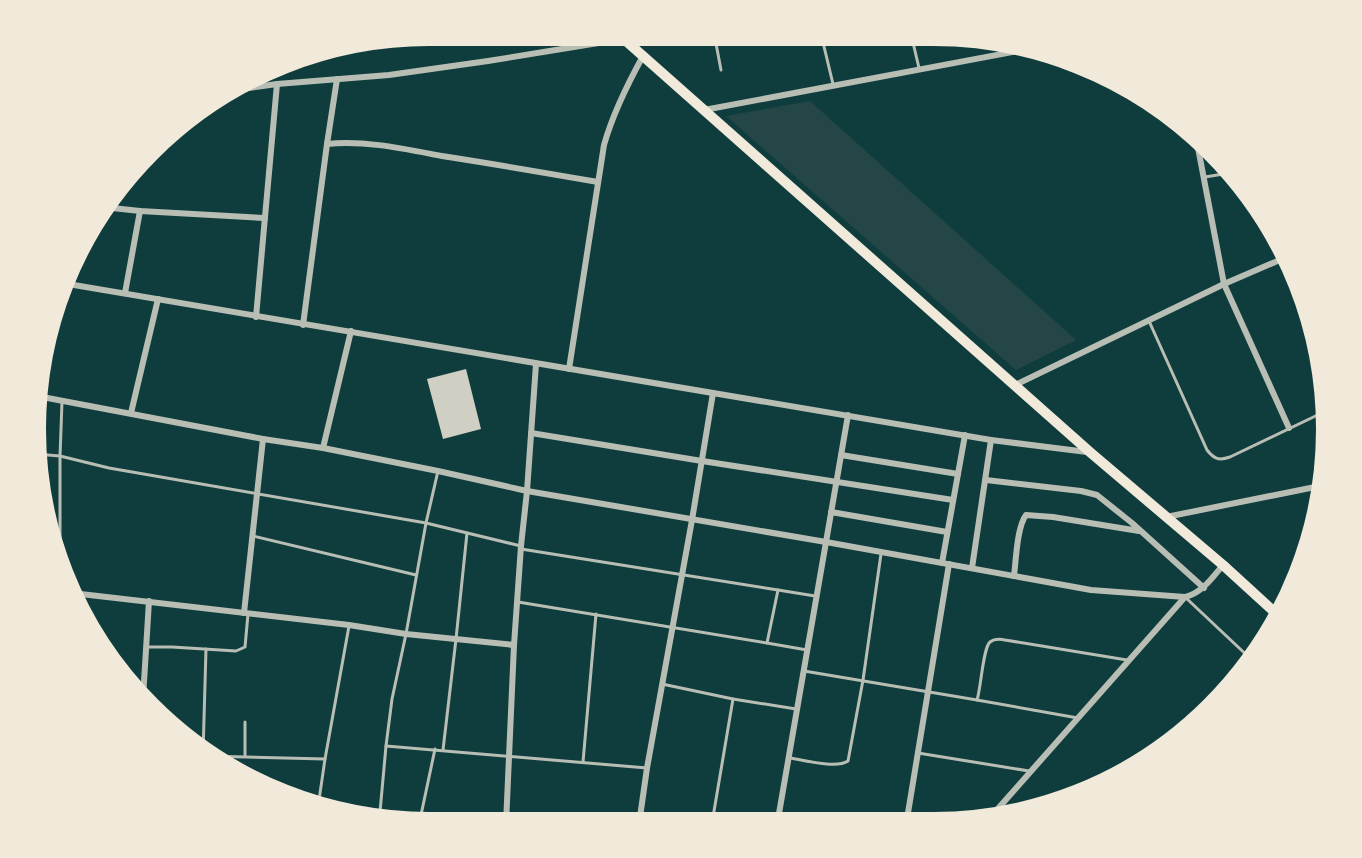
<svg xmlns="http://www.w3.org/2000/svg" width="1362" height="858" viewBox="0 0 1362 858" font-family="'Varela Round',sans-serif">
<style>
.green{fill:#244646}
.building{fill:#cfcfc3}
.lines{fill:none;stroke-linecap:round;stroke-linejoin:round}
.service{stroke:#b8beb3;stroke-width:3}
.minor{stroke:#b8beb3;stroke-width:6}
.primary{stroke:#f1e9da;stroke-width:10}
.rim{fill:none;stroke:#f1e9da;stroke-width:8}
</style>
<rect width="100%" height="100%" fill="#0f3d3e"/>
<path class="green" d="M810,101L1076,340L1016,370L726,116Z"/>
<path class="building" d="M466,369L481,429L443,439L427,379Z"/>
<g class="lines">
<g class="service">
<path d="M714,33L721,70"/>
<path d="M821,34L833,84"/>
<path d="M911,34L919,68"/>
<path d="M998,38L1001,54"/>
<path d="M1205,177L1236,172"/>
<path d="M1149,321L1207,450C1214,459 1219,461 1230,457L1328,410"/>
<path d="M35,454L60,456L109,468L426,523L521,546"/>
<path d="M253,536L416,575"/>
<path d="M521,549L778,590"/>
<path d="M60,566V456L62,402"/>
<path d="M1185,597L1254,662"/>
<path d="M518,602L767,643L807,650"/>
<path d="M767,643L778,590L815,596"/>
<path d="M148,647H172L236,651L245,647L248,614"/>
<path d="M804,671L977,700C981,688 983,648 990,642C994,639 1000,639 1005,640L1127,660"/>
<path d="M662,684L733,699L796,709"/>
<path d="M977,700L1078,718"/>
<path d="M386,746L647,768"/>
<path d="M443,750L456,639L467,533"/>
<path d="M918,753L1029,771"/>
<path d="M203,754L206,649"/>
<path d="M206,756L325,759"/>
<path d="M245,756V722"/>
<path d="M790,758C804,760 836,769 848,761L863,680L881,554"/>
<path d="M583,762L596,614"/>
<path d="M318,807L325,759L349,626"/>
<path d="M319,807L380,811L505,823"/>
<path d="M421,815L435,749"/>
<path d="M379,823L386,746L392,699L406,634L426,523L438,471"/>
<path d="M712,823L733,699"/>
</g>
<g class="minor">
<path d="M221,92L277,84L389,75L488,61L623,39"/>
<path d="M704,110L1034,48"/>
<path d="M1195,132L1224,284L1289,428"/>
<path d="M327,144C365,140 405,149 442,156C494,164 546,173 598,182"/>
<path d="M103,207L140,211L265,218"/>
<path d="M62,283L991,440L1087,452"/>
<path d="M125,293L140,211"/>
<path d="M256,317L277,84"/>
<path d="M303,325L327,144L337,79"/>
<path d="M569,369L604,145C613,113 627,85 643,56"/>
<path d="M1015,385L1224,284L1289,256"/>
<path d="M37,396L263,439L323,448L438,471L527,491L826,542L1091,590L1185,597"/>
<path d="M131,413L158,299"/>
<path d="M531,433L702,461L953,500"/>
<path d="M323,448L351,331"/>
<path d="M841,455L958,474"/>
<path d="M986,480L1081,491L1097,495L1132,523L1204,588"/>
<path d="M831,512L947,532"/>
<path d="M1166,517L1325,485"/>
<path d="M942,563L965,435"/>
<path d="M972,568L991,440"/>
<path d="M1014,576C1016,560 1017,527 1026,515L1053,517L1139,531"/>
<path d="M72,593L349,625L406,634L514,645"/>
<path d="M244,613L263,439"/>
<path d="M143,698L149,601"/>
<path d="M987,821L1185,597C1202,593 1212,578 1223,565"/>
<path d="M506,823L639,822L760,825"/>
<path d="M506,824L514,645L521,546L527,491L536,364"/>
<path d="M639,824L647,768L692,520L713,393"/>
<path d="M777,825L848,415"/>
<path d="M906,825L949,564"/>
</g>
<path class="primary" d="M617,33L1091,453L1223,565L1281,618"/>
</g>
<path d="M0 0H1362V858H0ZM429 42H933A387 387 0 0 1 1320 429V429A387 387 0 0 1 933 816H429A387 387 0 0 1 42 429V429A387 387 0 0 1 429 42Z" fill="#f1e9da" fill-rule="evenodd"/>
<path class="rim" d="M429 42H933A387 387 0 0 1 1320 429V429A387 387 0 0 1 933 816H429A387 387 0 0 1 42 429V429A387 387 0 0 1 429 42Z"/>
</svg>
